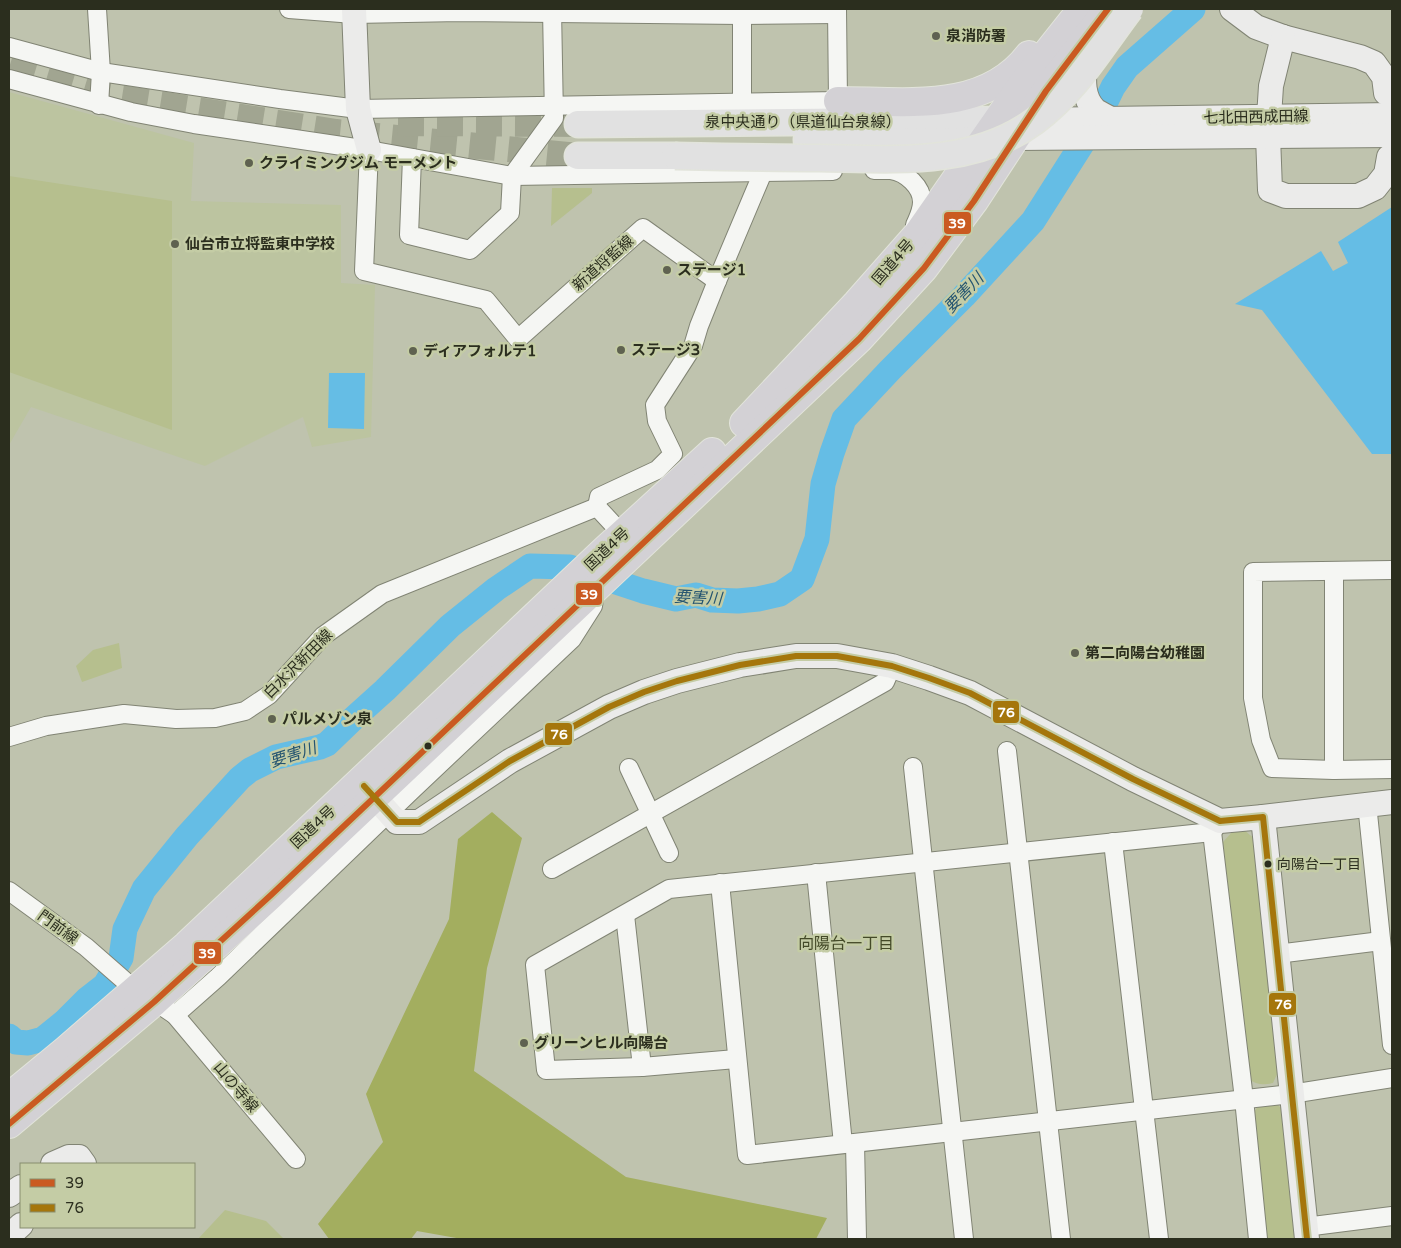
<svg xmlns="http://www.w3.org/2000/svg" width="1401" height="1248" viewBox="0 0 1401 1248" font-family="'Varela Round','Noto Sans JP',sans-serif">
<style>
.built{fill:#bcc4a0}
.green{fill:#b6bf8e}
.forest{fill:#a3ae5f}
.water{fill:#65bde5}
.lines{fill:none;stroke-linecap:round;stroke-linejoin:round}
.river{stroke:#65bde5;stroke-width:25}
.primary-tunnel{stroke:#a1a591;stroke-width:26;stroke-dasharray:26 13;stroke-linecap:butt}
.street-casing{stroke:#818474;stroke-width:20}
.secondary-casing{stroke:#818474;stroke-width:26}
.primary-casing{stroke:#e2e4db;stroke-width:29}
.highway-casing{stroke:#e2e4db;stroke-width:30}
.street{stroke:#f5f6f3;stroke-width:18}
.secondary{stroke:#ebebea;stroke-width:24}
.primary{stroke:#e1e1e1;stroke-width:26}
.highway{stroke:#d3d1d5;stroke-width:28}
.primary-bridge-casing{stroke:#e2e4db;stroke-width:29;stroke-linecap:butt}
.primary-bridge{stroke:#e1e1e1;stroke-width:26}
.bus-1-casing{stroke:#c4cca5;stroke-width:10}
.bus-2-casing{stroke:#c4cca5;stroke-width:10}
.bus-1{stroke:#ca5a21;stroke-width:6}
.bus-2{stroke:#a5760c;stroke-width:6}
.poi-dot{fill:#5f6250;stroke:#c4cca5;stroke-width:2}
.bus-dot{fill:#2b2e1e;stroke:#c4cca5;stroke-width:2}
.labels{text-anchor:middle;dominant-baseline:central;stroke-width:5;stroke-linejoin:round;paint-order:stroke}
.bus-label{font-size:14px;fill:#2b2e1e;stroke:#c4cca5;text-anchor:start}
.poi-label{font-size:15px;font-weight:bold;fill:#2b2e1e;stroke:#c4cca5;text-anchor:start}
.street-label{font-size:15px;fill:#2b2e1e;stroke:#c4cca5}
.water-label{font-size:16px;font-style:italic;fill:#245470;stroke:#c4cca5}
.neighbourhood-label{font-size:16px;fill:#444a28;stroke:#c4cca5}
.line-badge{stroke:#c4cca5;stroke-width:2}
.badge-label{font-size:14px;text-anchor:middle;font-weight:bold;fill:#fff}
</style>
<rect width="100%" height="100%" fill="#bfc3ae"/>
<path class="built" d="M9,92L194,143L191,201L341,205V283L375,285L371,437L312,447L303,417L205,466L31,407L9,445Z"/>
<g class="green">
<path d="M9,176L172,201V430L9,372Z"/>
<path d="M552,188H592V193L551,226Z"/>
<path d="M119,643L122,668L82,682L76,666L93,650Z"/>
<path d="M1244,830L1256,840L1280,1068L1273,1083C1263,1085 1258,1085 1250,1080L1245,1062L1225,864L1223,842L1233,831Z"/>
<path d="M1275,1102L1284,1111L1298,1239H1264L1252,1118C1257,1103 1261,1104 1275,1102Z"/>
<path d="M225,1210L266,1221L284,1239H198Z"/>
</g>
<path class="forest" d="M492,812L522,838L487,968L474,1071L626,1177L827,1218L816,1239H462L417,1231L411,1239H329L318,1224L383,1142L366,1094L449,919L458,839Z"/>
<g class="water">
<path d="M1392,207V454H1372L1262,310L1235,304L1321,251L1333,271L1348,263L1338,242Z"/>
<path d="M329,373H365L364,429L328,428Z"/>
</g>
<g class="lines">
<path class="river" d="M9,1036L16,1042L28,1043L43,1039L64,1022L87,999L105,985L121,958L125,929L144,889L187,836L240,778L250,770L276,757L320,747L327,744L355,717L385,690L450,626L496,589L530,566L570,567L643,591L676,599L696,595L712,600L738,601L758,599L780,594L802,579L817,539L823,484L832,453L844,419L890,370L964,296L1033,221L1096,122L1113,87L1127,67L1193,9"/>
<g class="primary-tunnel">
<path d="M9,68L96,94L336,132L578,156"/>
<path d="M398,123L578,124"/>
</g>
<defs>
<g id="street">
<path d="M97,9L101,72L99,105"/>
<path d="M289,9L354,14L460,12L742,15L837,14"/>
<path d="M742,9V102"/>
<path d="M9,47L101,72L280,99L358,109L838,101L837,9"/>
<path d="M9,79L131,112L194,124L369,150L512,176L833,171"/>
<path d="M369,150L364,271L486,300L518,339L643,228L717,281L699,326L693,346L655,405L657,421L673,454L657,470L599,497L597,507L622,534"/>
<path d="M412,158L409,235L470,250L510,213L512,176L554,118L552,9"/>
<path d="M874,170C880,170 885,170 891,170C906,172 922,187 922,202C922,211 918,218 915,225"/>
<path d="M717,281L763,172"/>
<path d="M1392,570L1253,572V698L1261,740L1272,768L1334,770L1392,769"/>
<path d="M1334,571V770"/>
<path d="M9,737L46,726L124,714L176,719L215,718L245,711L269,695L323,636L382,594L597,507"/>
<path d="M1007,751L1061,1239"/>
<path d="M913,767L964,1239"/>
<path d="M629,768L669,853"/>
<path d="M1367,804L1392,1045"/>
<path d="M1212,832L1244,1099L1258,1239"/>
<path d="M1113,842L1159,1239"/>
<path d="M552,869L885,682L892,666"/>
<path d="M816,873L843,1144"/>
<path d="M720,883L747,1155L1291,1094L1392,1078"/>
<path d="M9,891L86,947L126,982L175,1015L218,977L410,792L572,639L593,606L595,593"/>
<path d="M625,915L642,1067"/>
<path d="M1277,954L1381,941"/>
<path d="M175,1015L296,1159"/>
<path d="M736,1059L642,1067L546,1070L535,965L669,889L1212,832L1220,821"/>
<path d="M855,1143L857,1239"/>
<path d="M1305,1227L1392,1216"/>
</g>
<g id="secondary">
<path d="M354,9L358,109L369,150"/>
<path d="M1232,9L1256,27L1283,37L1360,57L1374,63L1384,77L1386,93"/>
<path d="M1085,60C1084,76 1081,97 1095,110C1099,113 1104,115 1109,118"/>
<path d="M1269,117L1271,86L1283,37"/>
<path d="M1028,120L1392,115"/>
<path d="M1268,136L1270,190L1286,196H1358L1375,188L1386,174L1389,157"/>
<path d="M1015,138L1392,135"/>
<path d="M362,783L397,822H419L510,761L609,707L644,692L677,681L740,665L796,656H837L892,666L929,678L970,693L1133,779L1220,821L1263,817L1307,1239"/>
<path d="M1263,817L1392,802"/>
<path d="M53,1164L69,1157H79L84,1164"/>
<path d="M9,1195L21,1187"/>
<path d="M9,1236L21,1225"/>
</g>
<g id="primary">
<path d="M578,124L1014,120"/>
<path d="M807,140L945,142L983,140"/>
<path d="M578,156H675"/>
</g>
<g id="highway">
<path d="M838,101C904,101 984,114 1029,55"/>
<path d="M744,423L857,303L917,235L1024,82L1082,9"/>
<path d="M9,1097L66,1050L187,945L605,550L712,452"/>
<path d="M9,1124L154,1002L271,895L859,339L924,268L974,201L1046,91L1108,9"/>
</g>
</defs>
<use href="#street" class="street-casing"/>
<use href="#secondary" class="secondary-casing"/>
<use href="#primary" class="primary-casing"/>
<use href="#highway" class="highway-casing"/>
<use href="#street" class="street"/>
<use href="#secondary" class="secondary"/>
<use href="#primary" class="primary"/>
<use href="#highway" class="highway"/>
<defs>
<path id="primary-bridge" d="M675,156C723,157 771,158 819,158C892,159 973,167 1035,121C1075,92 1101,47 1130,9"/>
</defs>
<use href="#primary-bridge" class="primary-bridge-casing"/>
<use href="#primary-bridge" class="primary-bridge"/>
<defs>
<path id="bus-1" d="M9,1124L154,1002L271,895L859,339L924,268L974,201L1046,91L1108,9"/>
<path id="bus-2" d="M364,786L397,822H419L510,761L609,707L644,692L677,681L740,665L796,656H837L892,666L929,678L970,693L1133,779L1220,821L1263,817L1307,1239"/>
</defs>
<use href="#bus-1" class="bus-1-casing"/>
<use href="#bus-2" class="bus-2-casing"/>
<use href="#bus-1" class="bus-1"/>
<use href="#bus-2" class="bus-2"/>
</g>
<g class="poi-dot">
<circle cx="936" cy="36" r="5"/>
<circle cx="249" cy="163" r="5"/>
<circle cx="175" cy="244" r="5"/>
<circle cx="667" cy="270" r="5"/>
<circle cx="621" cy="350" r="5"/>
<circle cx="413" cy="351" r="5"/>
<circle cx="1075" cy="653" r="5"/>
<circle cx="272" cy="719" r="5"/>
<circle cx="524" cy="1043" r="5"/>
</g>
<g class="bus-dot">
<circle cx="428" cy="746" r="4.5"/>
<circle cx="1268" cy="864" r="4.5"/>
</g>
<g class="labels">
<g class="bus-label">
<text x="1277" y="864">向陽台一丁目</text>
</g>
<g class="poi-label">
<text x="946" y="36">泉消防署</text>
<text x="259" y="163">クライミングジム モーメント</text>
<text x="185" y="244">仙台市立将監東中学校</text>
<text x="677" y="270">ステージ1</text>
<text x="631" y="350">ステージ3</text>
<text x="423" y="351">ディアフォルテ1</text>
<text x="1085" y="653">第二向陽台幼稚園</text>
<text x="282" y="719">パルメゾン泉</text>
<text x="534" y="1043">グリーンヒル向陽台</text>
</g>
<g class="street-label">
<text transform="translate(1256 117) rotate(-1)">七北田西成田線</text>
<text x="803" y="122">泉中央通り（県道仙台泉線）</text>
<text transform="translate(893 262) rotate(-49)">国道4号</text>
<text transform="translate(603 263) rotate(-41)">新道将監線</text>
<text transform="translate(607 549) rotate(-43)">国道4号</text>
<text transform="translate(298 664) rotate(-45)">白水沢新田線</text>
<text transform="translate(313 827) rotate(-43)">国道4号</text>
<text transform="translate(58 927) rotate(36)">門前線</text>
<text transform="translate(236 1087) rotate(50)">山の寺線</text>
</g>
<g class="water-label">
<text transform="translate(964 293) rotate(-46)">要害川</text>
<text transform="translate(698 598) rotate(3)">要害川</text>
<text transform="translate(293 755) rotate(-18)">要害川</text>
</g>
<g class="neighbourhood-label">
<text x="846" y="944">向陽台一丁目</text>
</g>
</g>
<g class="line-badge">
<rect x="943" y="211" width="29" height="24" rx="5" fill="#ca5a21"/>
<rect x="575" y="582" width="28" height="24" rx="5" fill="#ca5a21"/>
<rect x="992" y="700" width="28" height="24" rx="5" fill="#a5760c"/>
<rect x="544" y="722" width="29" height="24" rx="5" fill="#a5760c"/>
<rect x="193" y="941" width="29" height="24" rx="5" fill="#ca5a21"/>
<rect x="1268" y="992" width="29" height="24" rx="5" fill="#a5760c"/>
</g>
<g class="badge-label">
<text x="957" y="228">39</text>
<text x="589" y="599">39</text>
<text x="1006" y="717">76</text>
<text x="559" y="739">76</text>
<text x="207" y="958">39</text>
<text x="1283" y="1009">76</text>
</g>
<rect width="1401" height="1248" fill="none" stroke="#2b2e1e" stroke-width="20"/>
<rect x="20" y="1163" width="175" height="65" fill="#c4cca5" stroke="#878d6f"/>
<rect x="30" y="1179" width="25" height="8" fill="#ca5a21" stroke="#878d6f"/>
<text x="65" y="1188" font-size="15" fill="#2b2e1e">39</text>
<rect x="30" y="1204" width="25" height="8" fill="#a5760c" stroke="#878d6f"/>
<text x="65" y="1213" font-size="15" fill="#2b2e1e">76</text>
</svg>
